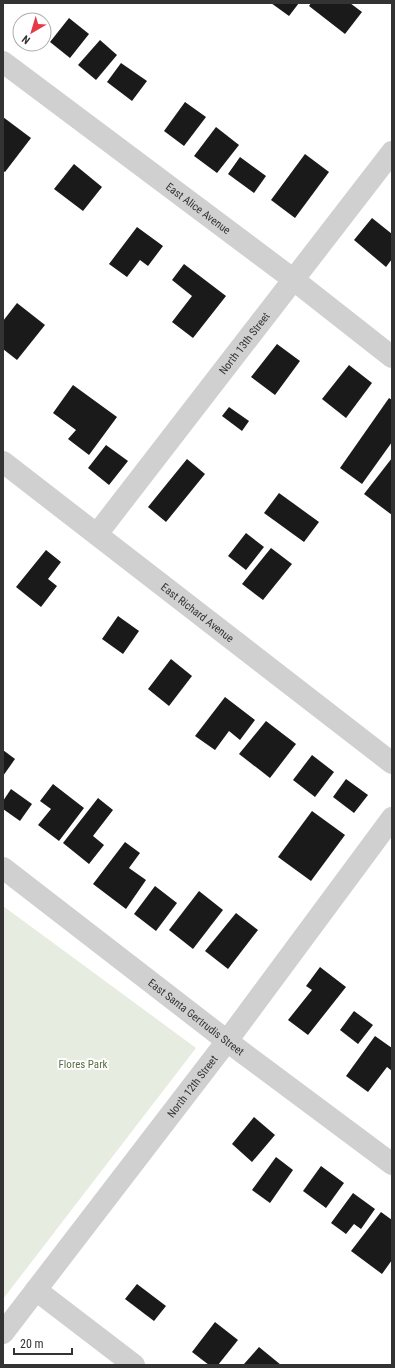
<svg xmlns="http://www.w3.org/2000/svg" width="395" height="1368" viewBox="0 0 395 1368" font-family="'Roboto Condensed',sans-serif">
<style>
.green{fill:#e6ecdf}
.building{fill:#1a1a1a}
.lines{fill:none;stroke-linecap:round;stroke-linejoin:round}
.minor{stroke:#d0d0d0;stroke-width:22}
.labels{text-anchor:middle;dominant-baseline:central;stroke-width:4;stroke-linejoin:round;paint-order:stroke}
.street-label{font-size:11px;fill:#333;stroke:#fff}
.park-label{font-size:11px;fill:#56703f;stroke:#fff}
</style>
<rect width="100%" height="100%" fill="#fff"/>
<path class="green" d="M3,906L196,1048L3,1299Z"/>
<g class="building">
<path d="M271,3H299L289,16Z"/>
<path d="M311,3H350L362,12L345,34L309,6Z"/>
<path d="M69,18L89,34L70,58L50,42Z"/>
<path d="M100,40L117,55L96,80L78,65Z"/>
<path d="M121,63L147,81L132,101L107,82Z"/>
<path d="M185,102L206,117L184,146L164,131Z"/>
<path d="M3,117L31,138L5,172L3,171Z"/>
<path d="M216,127L239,145L217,173L194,156Z"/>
<path d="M305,154L329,172L295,218L271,200Z"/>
<path d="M240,157L266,176L254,193L228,174Z"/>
<path d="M74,164L102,187L83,211L54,189Z"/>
<path d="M372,218L392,234V259L386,267L354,240Z"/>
<path d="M137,227L163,246L148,266L140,260L127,277L109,264Z"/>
<path d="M184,264L226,296L193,338L172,322L192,296L172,280Z"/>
<path d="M17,303L45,325L17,360L3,349V321Z"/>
<path d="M277,344L300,361L275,395L251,377Z"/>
<path d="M349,365L372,383L346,418L322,399Z"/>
<path d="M73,385L117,417L89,455L68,439L76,430L53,413Z"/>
<path d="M389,398L392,400V442L362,484L340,468Z"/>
<path d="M229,407L249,421L242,431L222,416Z"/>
<path d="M106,445L128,461L109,485L88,468Z"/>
<path d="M392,458V515L364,494Z"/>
<path d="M187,459L205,474L166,522L148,507Z"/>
<path d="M279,493L319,522L304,542L264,513Z"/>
<path d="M246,533L264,547L246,570L228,556Z"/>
<path d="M271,548L292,564L263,600L242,584Z"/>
<path d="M46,550L61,562L48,579L57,586L41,607L16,587Z"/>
<path d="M118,616L139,631L123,654L102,639Z"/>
<path d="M171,659L192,676L169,706L148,689Z"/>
<path d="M225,697L255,720L240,740L229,731L215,750L195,736Z"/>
<path d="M266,721L296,744L270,778L239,754Z"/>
<path d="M3,750L15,759L3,776Z"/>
<path d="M312,755L334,772L315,797L293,780Z"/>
<path d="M346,779L368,795L354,813L333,797Z"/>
<path d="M53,784L84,808L59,841L38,825L51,809L40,801Z"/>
<path d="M11,789L32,804L20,821L3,809V801Z"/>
<path d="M98,798L113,810L93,836L104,845L89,864L63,843Z"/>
<path d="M312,811L345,835L311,881L278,857Z"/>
<path d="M125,842L140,853L129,868L146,880L126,909L93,884Z"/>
<path d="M155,886L177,903L156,931L134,914Z"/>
<path d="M199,891L223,910L193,949L169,930Z"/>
<path d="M236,913L258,930L228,969L205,951Z"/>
<path d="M320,967L346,987L308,1035L288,1020L312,990L306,986Z"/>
<path d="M354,1011L373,1025L358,1044L340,1030Z"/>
<path d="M375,1036L392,1048V1071L387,1067L368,1092L346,1076Z"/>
<path d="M254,1117L275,1135L252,1162L232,1144Z"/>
<path d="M276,1157L293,1170L270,1203L252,1190Z"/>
<path d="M321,1166L344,1183L326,1208L303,1191Z"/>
<path d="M353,1193L375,1209L361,1229L354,1224L346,1234L331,1223Z"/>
<path d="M381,1212L392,1220V1260L382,1274L351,1251Z"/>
<path d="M137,1284L166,1306L154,1321L125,1299Z"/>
<path d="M215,1322L238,1340L218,1365H209L192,1352Z"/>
<path d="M259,1347L281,1365L244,1364Z"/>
</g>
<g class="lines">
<g class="minor">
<path id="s1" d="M3,62L294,280L392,357"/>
<path id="s2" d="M3,462L392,763"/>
<path id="s3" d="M97,534L392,152"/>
<path id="s4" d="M3,868L227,1041L392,1164"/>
<path d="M36,1290L134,1365"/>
<path id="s5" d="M3,1333L227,1041L392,818"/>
</g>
</g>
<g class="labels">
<g class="street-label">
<text stroke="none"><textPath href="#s1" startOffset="244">East Alice Avenue</textPath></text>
<text stroke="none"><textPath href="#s3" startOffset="241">North 13th Street</textPath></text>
<text stroke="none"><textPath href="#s2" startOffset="246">East Richard Avenue</textPath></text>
<text stroke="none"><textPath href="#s4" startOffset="244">East Santa Gertrudis Street</textPath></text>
<text stroke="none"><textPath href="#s5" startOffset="311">North 12th Street</textPath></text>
</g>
<g class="park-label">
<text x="83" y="1064">Flores Park</text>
</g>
</g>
<rect width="395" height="1368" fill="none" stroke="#333333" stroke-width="8"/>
<g transform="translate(32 32) rotate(218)"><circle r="19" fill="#ffffff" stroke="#adadad"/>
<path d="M0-3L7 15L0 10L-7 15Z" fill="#e63946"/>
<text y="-6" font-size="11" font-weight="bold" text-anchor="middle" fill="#333333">N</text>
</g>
<path d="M14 1348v6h58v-6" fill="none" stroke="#333333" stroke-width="2"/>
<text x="20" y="1348" font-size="12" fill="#333333" stroke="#ffffff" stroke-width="3" paint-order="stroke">20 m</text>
</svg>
